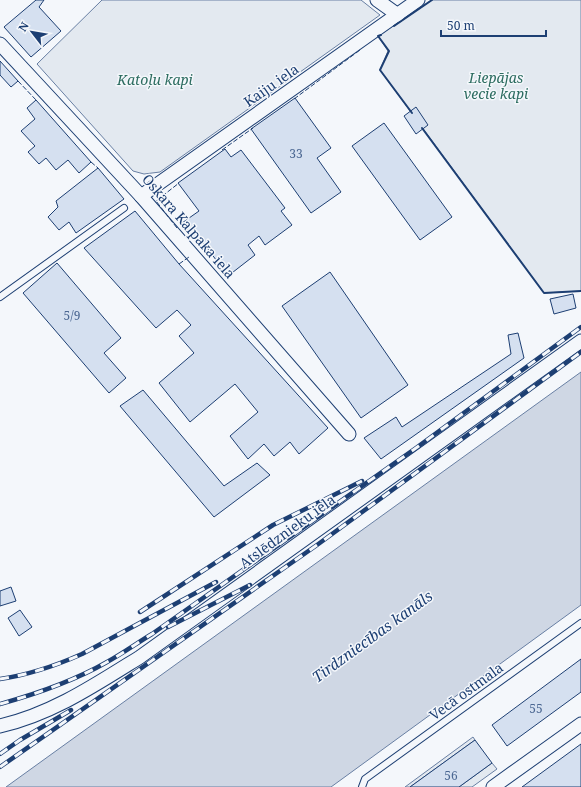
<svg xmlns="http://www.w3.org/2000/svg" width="581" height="787" viewBox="0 0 581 787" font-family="'Noto Serif',serif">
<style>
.green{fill:#e3e9f0;stroke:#687fa3}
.water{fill:#cfd7e4;stroke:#687fa3}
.building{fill:#d5e0f0;stroke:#1d3f73}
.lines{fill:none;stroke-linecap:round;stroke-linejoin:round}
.service-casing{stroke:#1d3f73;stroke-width:8}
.minor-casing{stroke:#1d3f73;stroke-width:15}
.service{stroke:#f4f7fb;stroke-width:6}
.minor{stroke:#f4f7fb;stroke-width:13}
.rail-casing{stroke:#1d3f73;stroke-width:4.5}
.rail{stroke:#f4f7fb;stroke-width:3;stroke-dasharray:9;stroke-linecap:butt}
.fence{stroke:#1d3f73;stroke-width:1;stroke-dasharray:5 2;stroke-linecap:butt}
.wall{stroke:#1d3f73;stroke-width:2}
.labels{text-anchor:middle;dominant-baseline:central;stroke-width:3;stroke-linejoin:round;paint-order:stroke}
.number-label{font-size:12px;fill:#4b6792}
.park-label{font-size:14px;font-style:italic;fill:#2c6c60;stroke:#f4f7fb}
.street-label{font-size:14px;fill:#1d3f73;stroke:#f4f7fb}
.water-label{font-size:15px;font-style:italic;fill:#1d3f73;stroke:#f4f7fb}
</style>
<rect width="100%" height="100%" fill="#f4f7fb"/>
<g class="green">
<path d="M102,0H361L380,15L160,172L144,174L133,171L37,64Z"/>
<path d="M432,0H581V291L544,293L380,70L388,51L378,36Z"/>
<path d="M473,737L475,740L410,787H405Z"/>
<path d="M492,763L497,769L472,787H459Z"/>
</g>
<path class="water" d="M581,372V605L331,787H6Z"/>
<g class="building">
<path d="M36,0H44L39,7L61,31L31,57L4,27Z"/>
<path d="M0,61L18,81L11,87L0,75Z"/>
<path d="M295,98L331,148L317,158L341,192L311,213L251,129Z"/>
<path d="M36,100L91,162L79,173L68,160L56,170L46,158L39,164L28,152L35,146L21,131L35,119L27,108Z"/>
<path d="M416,107L428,125L416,134L404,116Z"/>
<path d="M384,123L452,217L420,240L352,146Z"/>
<path d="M225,149L231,157L241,150L285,208L281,211L292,225L265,245L259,236L248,245L255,255L228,276L202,241L198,244L182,223L199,211L178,183Z"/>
<path d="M98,168L124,199L76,233L69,222L59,230L48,217L58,207L56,201Z"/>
<path d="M135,211L179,264L328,428L299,454L290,442L274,456L264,444L248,459L230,436L258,412L235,384L190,422L159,383L194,353L179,336L191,325L177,310L156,328L84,248Z"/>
<path d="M57,263L121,338L104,353L126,378L109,393L23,293Z"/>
<path d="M330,272L408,385L361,418L282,306Z"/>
<path d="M573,294L576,308L554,314L550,299Z"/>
<path d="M518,333L524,358L381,459L364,438L396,417L402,427L511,354L508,335Z"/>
<path d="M143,390L224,486L257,463L270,475L214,517L120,406Z"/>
<path d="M11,587L16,601L0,606V591Z"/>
<path d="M20,610L32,627L19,636L8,618Z"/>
<path d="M581,659V692L507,746L492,725Z"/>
<path d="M475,740L492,763L459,787H410Z"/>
<path d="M581,744V787H522Z"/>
</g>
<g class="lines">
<defs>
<g id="service">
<path d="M0,297L124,208"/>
<path d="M362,787L365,779L581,623"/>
</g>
<g id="minor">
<path d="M377,0L398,15"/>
<path d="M0,44L141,196L349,434"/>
<path d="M141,196L418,0"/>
<path d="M0,726C52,714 95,685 140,657L581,341"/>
<path d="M493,787L581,724"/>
</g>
</defs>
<use href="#service" class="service-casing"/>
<use href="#minor" class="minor-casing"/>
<use href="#service" class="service"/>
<use href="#minor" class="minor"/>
<defs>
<g id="rail">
<path d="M140,612L273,525L362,481"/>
<path d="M168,627L250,585"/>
<path d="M0,679C28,675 55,666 82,654L216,582"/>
<path d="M0,704C36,694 74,681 107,662C122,654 137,643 152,634L416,448L581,327"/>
<path d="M0,754L20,740L71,710"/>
<path d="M0,767L317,545L581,352"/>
</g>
</defs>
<use href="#rail" class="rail-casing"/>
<use href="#rail" class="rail"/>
<g class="fence">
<path d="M18,81L36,100"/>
<path d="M294,99L360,50"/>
<path d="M222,150L253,128"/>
<path d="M91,162L98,168"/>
<path d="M177,228L156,201L179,183"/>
<path d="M179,264L189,257"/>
</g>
<g class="wall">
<path d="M394,26L432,0"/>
<path d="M381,35L378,36L389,51L380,70L412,113"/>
<path d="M422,128L544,293L581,291"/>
</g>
</g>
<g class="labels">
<g class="number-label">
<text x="296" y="153">33</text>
<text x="72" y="315">5/9</text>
<text x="536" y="708">55</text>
<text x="451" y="775">56</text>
</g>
<g class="park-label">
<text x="496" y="77">Liepājas<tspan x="496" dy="16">vecie kapi</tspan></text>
<text x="155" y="79">Katoļu kapi</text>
</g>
<g class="street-label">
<text transform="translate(271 85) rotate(-35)">Kaiju iela</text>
<text transform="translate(189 226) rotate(49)">Oskara Kalpaka iela</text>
<text transform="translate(287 531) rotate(-36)">Atslēdznieku iela</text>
<text transform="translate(466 691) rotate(-36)">Vecā ostmala</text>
</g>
<g class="water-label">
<text transform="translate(372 636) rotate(-36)">Tirdzniecības kanāls</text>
</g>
</g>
<g transform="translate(32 32) rotate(301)" stroke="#f4f7fb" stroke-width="3" paint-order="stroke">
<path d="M0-3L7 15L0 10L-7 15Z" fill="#1d3f73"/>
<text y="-6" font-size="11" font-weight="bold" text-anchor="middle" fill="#1d3f73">N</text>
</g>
<path d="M441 30v6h105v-6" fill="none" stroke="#1d3f73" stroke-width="2"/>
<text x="447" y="30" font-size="12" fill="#1d3f73" stroke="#f4f7fb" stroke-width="3" paint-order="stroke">50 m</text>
</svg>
